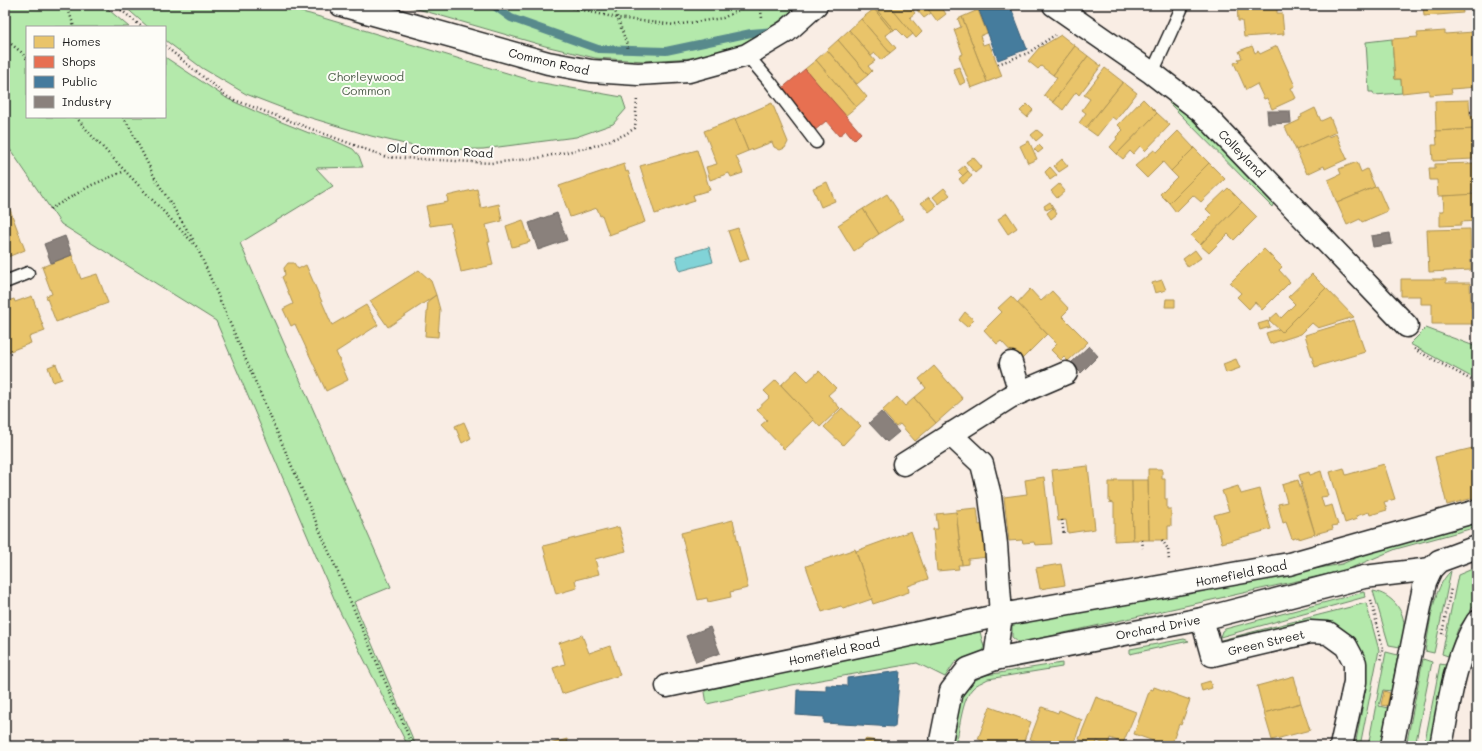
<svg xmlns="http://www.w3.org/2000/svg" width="1482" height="751" viewBox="0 0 1482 751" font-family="Mali,sans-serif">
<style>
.green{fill:#b4e9ab;stroke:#688264}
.water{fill:#81d3d7;stroke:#598a8c}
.homes{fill:#e9c46a;stroke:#ac9253}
.shops{fill:#e76f51;stroke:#aa5641}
.public{fill:#457b9d;stroke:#395e76}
.industry{fill:#8a817c;stroke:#69635f}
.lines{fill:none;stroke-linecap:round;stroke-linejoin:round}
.stream{stroke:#598a8c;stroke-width:8}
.lane-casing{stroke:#1c1c1c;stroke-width:15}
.street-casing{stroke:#1c1c1c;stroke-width:25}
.secondary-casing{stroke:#1c1c1c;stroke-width:25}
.path{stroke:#1c1c1c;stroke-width:2.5;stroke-dasharray:1 3;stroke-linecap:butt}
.lane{stroke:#fdfcf7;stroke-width:12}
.street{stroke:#fdfcf7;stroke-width:22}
.secondary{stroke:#fdfcf7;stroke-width:22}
.labels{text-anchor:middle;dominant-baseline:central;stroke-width:4;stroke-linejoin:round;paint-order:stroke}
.street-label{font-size:12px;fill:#1c1c1c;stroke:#fdfcf7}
.park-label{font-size:12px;fill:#4a5a47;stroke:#fdfcf7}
</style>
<rect width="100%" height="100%" fill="#f9ede4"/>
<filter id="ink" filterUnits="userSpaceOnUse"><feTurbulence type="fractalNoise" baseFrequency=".025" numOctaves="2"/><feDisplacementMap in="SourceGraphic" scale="8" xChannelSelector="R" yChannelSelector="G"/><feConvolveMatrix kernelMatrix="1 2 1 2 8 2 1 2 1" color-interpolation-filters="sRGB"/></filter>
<g filter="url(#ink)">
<g class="green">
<path d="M5,5H103L129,27H27V117H165V57L228,99L259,113L309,133L331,139L353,149L359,156L363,167L316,168L333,186L240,243L391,587L354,602L416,746H408L339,610L216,321L61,224L5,142Z"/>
<path d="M123,5H271L310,14L537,82L622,97L626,109L613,124L576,137L483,149L430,150L371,136L298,114L246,94L202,68L165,40V27H148Z"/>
<path d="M404,5H797L788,14L769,29L731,50L712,55L692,58L645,61L595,58L545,46Z"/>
<path d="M1392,39L1395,79H1401L1402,93L1374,95L1373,92H1369L1366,42Z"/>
<path d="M1174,101L1275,200L1272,207L1169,103Z"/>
<path d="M1426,328L1477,347V380L1410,344Z"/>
<path d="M1477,520V527L1396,549L1346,570L1019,643L1012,637V623L1342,564L1393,542Z"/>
<path d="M1477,567V601L1458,629L1448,656L1442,654L1458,575Z"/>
<path d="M1451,571L1434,653L1425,651C1430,627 1432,588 1451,571Z"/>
<path d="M1373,591C1391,594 1405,610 1404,628C1404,634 1401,641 1400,647L1389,645Z"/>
<path d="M1364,592L1365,597L1220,637L1222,631L1225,629Z"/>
<path d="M1366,603L1379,650L1360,746H1355L1364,698L1366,681L1348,636L1224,643L1221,640Z"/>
<path d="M979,628L985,651L955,662L945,677L917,663L792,685L707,704L704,686Z"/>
<path d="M1184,639L1189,641L1130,654V649Z"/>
<path d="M1386,652L1398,655L1391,691L1383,690L1379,706L1388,708L1380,746H1368Z"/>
<path d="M1423,659L1432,662L1415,746H1406Z"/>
<path d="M1062,663V667L988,679C983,682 976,684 972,689C962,700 959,731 956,746H952C956,728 956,703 967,688C972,681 979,678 986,675Z"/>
<path d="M1440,664L1446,665L1430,746H1424Z"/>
</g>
<path class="water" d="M709,247L713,262L680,271L676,256Z"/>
<g class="homes">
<path d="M878,5H889L913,34L907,39L896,28L894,30L875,8Z"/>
<path d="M889,5H908L915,13L910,17L922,32L916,38Z"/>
<path d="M908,5H925L931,13L924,18L916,9L913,11Z"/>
<path d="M925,5H940L946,14L937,21Z"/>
<path d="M1237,5H1277V13H1282L1284,34L1244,37L1242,21H1238Z"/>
<path d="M1423,5H1462L1463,13L1424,16Z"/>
<path d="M875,8L894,30L892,31L874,9Z"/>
<path d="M874,9L892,31L885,35L896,48L890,53L861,19Z"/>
<path d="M978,10L987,33L980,36L983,45L989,43L1002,76L987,82L962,17Z"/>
<path d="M962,17L987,82L971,88L959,56L963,54L954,30L961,27L958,19Z"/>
<path d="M861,19L890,53L881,60L875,53L871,56L849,30Z"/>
<path d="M849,30L875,61L868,66L872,71L868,75L838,40Z"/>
<path d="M1445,31V34L1474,32L1477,87L1451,89L1452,93L1429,95V90L1402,93L1401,79H1395L1392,39L1418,37L1417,33Z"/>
<path d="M1061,35L1075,46L1053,75L1041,66L1038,69L1028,61L1039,48Z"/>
<path d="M838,40L868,75L857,84L827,50Z"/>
<path d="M1075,46L1088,56L1053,102L1044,95L1057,78L1053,75Z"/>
<path d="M1252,46L1255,53L1258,51L1260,54L1277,46L1295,86L1291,88L1296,98L1272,109L1267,98L1264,99L1257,84L1246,90L1234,63L1239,61L1238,59L1242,58L1239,51Z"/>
<path d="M827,50L867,97L856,107L816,60Z"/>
<path d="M1088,56L1101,66L1079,95L1076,92L1063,110L1053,102Z"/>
<path d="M816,60L856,107L845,116L805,69Z"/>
<path d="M959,67L965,82L960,85L953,69Z"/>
<path d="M1105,68L1123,82L1086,128L1079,123L1086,113L1082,110L1090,99L1084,95Z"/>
<path d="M1123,82L1137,93L1116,120L1112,117L1097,136L1086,128Z"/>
<path d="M1143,99L1157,113L1117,154L1110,147L1117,139L1116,137L1123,130L1118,125Z"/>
<path d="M1469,100L1470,116L1477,115V129L1436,131L1435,101Z"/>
<path d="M772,103L788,142L785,148L780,150L774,147L772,142L748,151L735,119Z"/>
<path d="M1027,104L1033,110L1027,117L1020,111Z"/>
<path d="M1315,108L1321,121L1330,117L1336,132L1296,150L1285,127L1300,120L1299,118L1302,117L1301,115Z"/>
<path d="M1157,113L1170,125L1145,151L1140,146L1133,154L1130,151L1123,159L1117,154Z"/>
<path d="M735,119L748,151L736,156L743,173L731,177L729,173L710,180L706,167L717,164L704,131Z"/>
<path d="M1477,129V142H1472L1473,159L1433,161L1432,145H1437L1436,131Z"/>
<path d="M1037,130L1043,135L1036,141L1031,135Z"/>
<path d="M1178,131L1194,148L1171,171L1163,162L1147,178L1135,166L1154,150L1157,152Z"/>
<path d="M1336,134L1347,159L1325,169L1324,166L1307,174L1296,150L1327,136L1328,137Z"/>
<path d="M1029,141L1037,159L1028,163L1020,146Z"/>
<path d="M1039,145L1043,149L1038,153L1034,149Z"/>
<path d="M1194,148L1209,163L1169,203L1160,194L1177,177L1171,171Z"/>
<path d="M697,150L710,190L693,195L695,201L655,214L640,166Z"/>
<path d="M973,157L982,167L975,173L966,162Z"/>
<path d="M1062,159L1068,166L1059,172L1054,166Z"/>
<path d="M1357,162L1361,172L1367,169L1375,187L1337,203L1328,180L1341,174L1339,169Z"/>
<path d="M1209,163L1225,179L1201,202L1193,195L1176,212L1169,203Z"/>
<path d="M1477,163V191H1472V195L1438,196L1437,180H1430L1429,168H1435V164Z"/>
<path d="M624,164L626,172L628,171L645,222L609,235L602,215L600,216L597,208L570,217L559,186Z"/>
<path d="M964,166L968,171L963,176L958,171Z"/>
<path d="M1050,167L1057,175L1050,180L1045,172Z"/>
<path d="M968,171L972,176L963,184L959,179Z"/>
<path d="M827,182L835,201L821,207L813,188Z"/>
<path d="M1059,184L1065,191L1057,198L1051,191Z"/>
<path d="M1377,186L1388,211L1362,222L1360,219L1347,225L1337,203Z"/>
<path d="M944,188L950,195L939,204L933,197Z"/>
<path d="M1228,188L1242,202L1200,245L1191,236L1212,215L1206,209Z"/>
<path d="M477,189L481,208L499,204L502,221L486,225L490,242H488L493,265L461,272L450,223L430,226L426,206L448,202L447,196Z"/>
<path d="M887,194L903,219L879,234L863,209Z"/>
<path d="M1477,194V221L1461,222V225L1440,226V211H1444L1443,196Z"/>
<path d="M929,197L937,206L929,212L921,203Z"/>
<path d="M6,199L25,250L5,258V200Z"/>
<path d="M1050,202L1053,207L1046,210L1044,206Z"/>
<path d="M1242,202L1257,217L1234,240L1228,234L1209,253L1200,245Z"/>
<path d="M1053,208L1057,214L1051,219L1047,213Z"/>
<path d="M863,209L879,234L854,251L838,225Z"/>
<path d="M1007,213L1017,228L1008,234L998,219Z"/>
<path d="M523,220L530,242L512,247L506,226Z"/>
<path d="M738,228L749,259L739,262L728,231Z"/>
<path d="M1470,229L1471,270L1429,272L1427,230Z"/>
<path d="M1264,249L1282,267L1279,270L1290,282L1262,310L1255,302L1249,309L1237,297L1241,293L1230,283Z"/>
<path d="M1195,250L1201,258L1188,267L1183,259Z"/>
<path d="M72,255L81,279L97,274L108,303L56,322L46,296L52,294L42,267Z"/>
<path d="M288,263H294L298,269L306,265L332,325L366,305L378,325L336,352L348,380L326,391L295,324L291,326L283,309L293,304L282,277L285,275L284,268Z"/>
<path d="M419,270L431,281L436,295L388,327L370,301Z"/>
<path d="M1312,274L1326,288L1282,332L1269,320L1277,313L1281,318L1295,304L1288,297Z"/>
<path d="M1401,279H1446V283H1470L1471,308H1477V324H1432V304H1421V296H1401Z"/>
<path d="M1162,280L1166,290L1155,293L1152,283Z"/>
<path d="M1326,288L1354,317L1318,328L1312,323L1301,334L1270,344L1266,333L1279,329L1282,332Z"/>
<path d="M1030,289L1041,301L1052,291L1069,309L1062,316L1088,342L1068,361L1064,357L1061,360L1051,350L1057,344L1017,303Z"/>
<path d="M436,295L440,310L438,337L425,336L428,301Z"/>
<path d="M32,296L45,331L29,337L31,343L5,353V302L14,299L15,302Z"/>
<path d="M1011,296L1047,334L1020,361L1001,341L997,344L984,330L1002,312L998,308Z"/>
<path d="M1166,299H1175V307H1165Z"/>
<path d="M965,312L974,320L967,327L959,320Z"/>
<path d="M1354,320L1365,352L1315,367L1305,335Z"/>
<path d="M1268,321L1270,327L1260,330L1258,324Z"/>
<path d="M1236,359L1240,368L1226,373L1223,364Z"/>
<path d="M56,364L62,379L53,382L48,367Z"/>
<path d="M934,366L963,399L936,423L914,398L926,388L919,379Z"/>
<path d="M797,370L808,381L819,371L836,388L828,395L840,408L820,427L781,385Z"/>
<path d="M776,380L814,420L784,449L761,425L767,420L757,409L770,397L764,391Z"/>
<path d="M897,397L905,406L914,398L936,423L915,441L900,424L896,427L882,411Z"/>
<path d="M842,408L861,426L843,445L824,427Z"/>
<path d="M464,422L471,438L462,443L455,426Z"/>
<path d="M1477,447V497L1447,505L1435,457Z"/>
<path d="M1384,464L1395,499L1384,502L1387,510L1370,515L1369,512L1356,516L1357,519L1345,523L1330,472L1344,468L1346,475Z"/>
<path d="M1088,466L1095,529L1068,533L1066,520L1058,521L1052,470Z"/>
<path d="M1148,469H1162V479H1165V499H1167V509H1171V526H1168V540H1149Z"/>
<path d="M1321,471L1328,496L1321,497L1324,507L1332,505L1338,525L1332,526L1333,529L1315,534L1301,485L1302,484L1299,475L1309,472L1310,475Z"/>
<path d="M1044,477L1052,544L1035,545L1034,542L1023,543L1022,540L1009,541L1004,497L1027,494L1025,480Z"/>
<path d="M1114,480H1132L1133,540L1114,541V503L1109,502V482H1114Z"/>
<path d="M1132,480H1148L1149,540H1133Z"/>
<path d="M1298,480L1315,534L1299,539V537L1292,539L1286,522L1283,523L1278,504L1287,502L1282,485Z"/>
<path d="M1238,486L1241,494L1260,489L1271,529L1222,543L1214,515L1229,511L1222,491Z"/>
<path d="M977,508L979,525L984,524L988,557L968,559V564L962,565L956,510Z"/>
<path d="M956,512L962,565H958L959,569L937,571L933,529H938L936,514Z"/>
<path d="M733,520L748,588L730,592L731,597L708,602L707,598L698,600L681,533Z"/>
<path d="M619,527L626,551L595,559L599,574L575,580L577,588L556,594L543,546Z"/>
<path d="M911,531L928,579L908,586L909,592L873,604L856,551Z"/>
<path d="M855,549L872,599L843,609L841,606L822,612L806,566Z"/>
<path d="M1061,564L1065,585L1040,589L1036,568Z"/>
<path d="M582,635L589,653L610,646L620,675L562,694L553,668L565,664L559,643Z"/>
<path d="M1294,676L1301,703L1264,713L1257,686Z"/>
<path d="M1210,681L1212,688L1202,691L1200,684Z"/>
<path d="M1154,687L1190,700L1181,725L1179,724L1171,746H1167L1134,734L1150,689L1153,690Z"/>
<path d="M1384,691L1390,693L1387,706L1381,705Z"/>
<path d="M1096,697L1136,712L1123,743L1110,738L1108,745L1097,741L1096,746L1079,739Z"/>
<path d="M1301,703L1310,730L1272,740L1264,713Z"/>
<path d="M990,707L1031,722L1022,746H995L978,739Z"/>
<path d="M1042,707L1058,713L1059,710L1082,720L1073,746H1048L1030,739Z"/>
<path d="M567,739L569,746H543Z"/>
<path d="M865,739L889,743L888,746H863Z"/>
</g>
<path class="shops" d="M805,69L861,133L854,140L846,130L839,136L826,121L814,131L780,90Z"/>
<g class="public">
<path d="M977,5H1010L1027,49L998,60Z"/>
<path d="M900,671L895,727L824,723V717L796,715L797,690L826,691V685L847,686V678Z"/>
</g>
<g class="industry">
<path d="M1267,111H1290L1291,123L1268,124Z"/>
<path d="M557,213L567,240L538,250L529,223Z"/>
<path d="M1390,233L1392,244L1373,247L1371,236Z"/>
<path d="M65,236L72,255L51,263L44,244Z"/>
<path d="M1089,346L1098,356L1081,373L1071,363Z"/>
<path d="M881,412L899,432L887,442L869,423Z"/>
<path d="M710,627L720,653L696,662L686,636Z"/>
</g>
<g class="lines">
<path class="stream" d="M493,5L511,18L598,49L666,51L751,33L774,31"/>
<defs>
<g id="lane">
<path d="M747,55L771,83L816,142"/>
<path d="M1152,73L1183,5"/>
<path d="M5,282L28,273"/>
</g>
<g id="street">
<path d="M341,5L548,63L591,71L638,74L689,71L747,55L787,31L816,5"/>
<path d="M1054,5L1152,73L1201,111L1407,326"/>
<path d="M1011,363L1020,392"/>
<path d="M950,434L982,464L990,496L996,544L1001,615L995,659"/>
<path d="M904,464L1010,397L1066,373"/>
<path d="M1202,619L1212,655L1310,632L1328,633L1346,646L1355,663V682L1341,746"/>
<path d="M667,686L877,642L1001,615L1289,564L1477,511"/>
<path d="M940,746L951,691L968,669L995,659L1202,619L1364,577L1431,569"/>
<path d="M1441,746C1449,705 1454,658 1477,622"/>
</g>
<path id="secondary" d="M1392,746L1425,582L1431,569L1439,561L1477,547"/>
</defs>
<use href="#lane" class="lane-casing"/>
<use href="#street" class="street-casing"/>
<use href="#secondary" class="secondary-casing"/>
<g class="path">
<path d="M67,5L74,27"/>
<path d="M115,5L142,27"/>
<path d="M561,5L617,18L675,25L723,18L748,5"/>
<path d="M613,5L628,48"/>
<path d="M760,5L762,18"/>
<path d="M5,39L21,52L27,59"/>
<path d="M165,46L229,98L386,157L491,163L538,158L591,147L624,135L635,128L637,98"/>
<path d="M1476,58L1477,57"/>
<path d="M998,64L1028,53L1055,35"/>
<path d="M1470,112H1477"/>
<path d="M76,117L92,136L197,247L413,746"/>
<path d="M123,117L129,126L155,178L194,241"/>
<path d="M1472,145H1477"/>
<path d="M50,209L92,185L125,171"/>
<path d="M1414,349L1477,383"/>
<path d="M1062,520L1064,535"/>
<path d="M1142,540L1143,548"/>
<path d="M1162,540L1168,549L1169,561"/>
<path d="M1371,600L1383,648L1380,661"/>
<path d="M1442,634L1451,588"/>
</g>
<use href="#lane" class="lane"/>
<use href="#street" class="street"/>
<use href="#secondary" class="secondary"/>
</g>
</g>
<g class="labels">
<g class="street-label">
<text transform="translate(549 61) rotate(13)">Common Road</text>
<text transform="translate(440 150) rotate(3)">Old Common Road</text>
<text transform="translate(1242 153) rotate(46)">Colleyland</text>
<text transform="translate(1241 573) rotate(-11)">Homefield Road</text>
<text transform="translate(1158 627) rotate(-11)">Orchard Drive</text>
<text transform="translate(1266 642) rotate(-13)">Green Street</text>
<text transform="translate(834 651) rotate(-12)">Homefield Road</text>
</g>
<g class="park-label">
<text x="366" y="76">Chorleywood<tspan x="366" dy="14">Common</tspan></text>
</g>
</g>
<rect width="1482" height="751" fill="none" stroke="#fdfcf7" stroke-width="20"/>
<rect x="10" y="10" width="1462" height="731" fill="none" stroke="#1c1c1c" stroke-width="1.5" filter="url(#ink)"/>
<rect x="26" y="26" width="140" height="92" fill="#fdfcf7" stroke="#a3a29f"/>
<rect x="34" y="36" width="20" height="12" fill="#e9c46a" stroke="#a3a29f"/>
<text x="62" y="46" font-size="12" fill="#1c1c1c">Homes</text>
<rect x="34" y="56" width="20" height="12" fill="#e76f51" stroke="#a3a29f"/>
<text x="62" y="66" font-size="12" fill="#1c1c1c">Shops</text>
<rect x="34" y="76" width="20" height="12" fill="#457b9d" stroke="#a3a29f"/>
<text x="62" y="86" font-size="12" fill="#1c1c1c">Public</text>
<rect x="34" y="96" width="20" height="12" fill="#8a817c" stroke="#a3a29f"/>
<text x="62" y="106" font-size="12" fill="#1c1c1c">Industry</text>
</svg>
